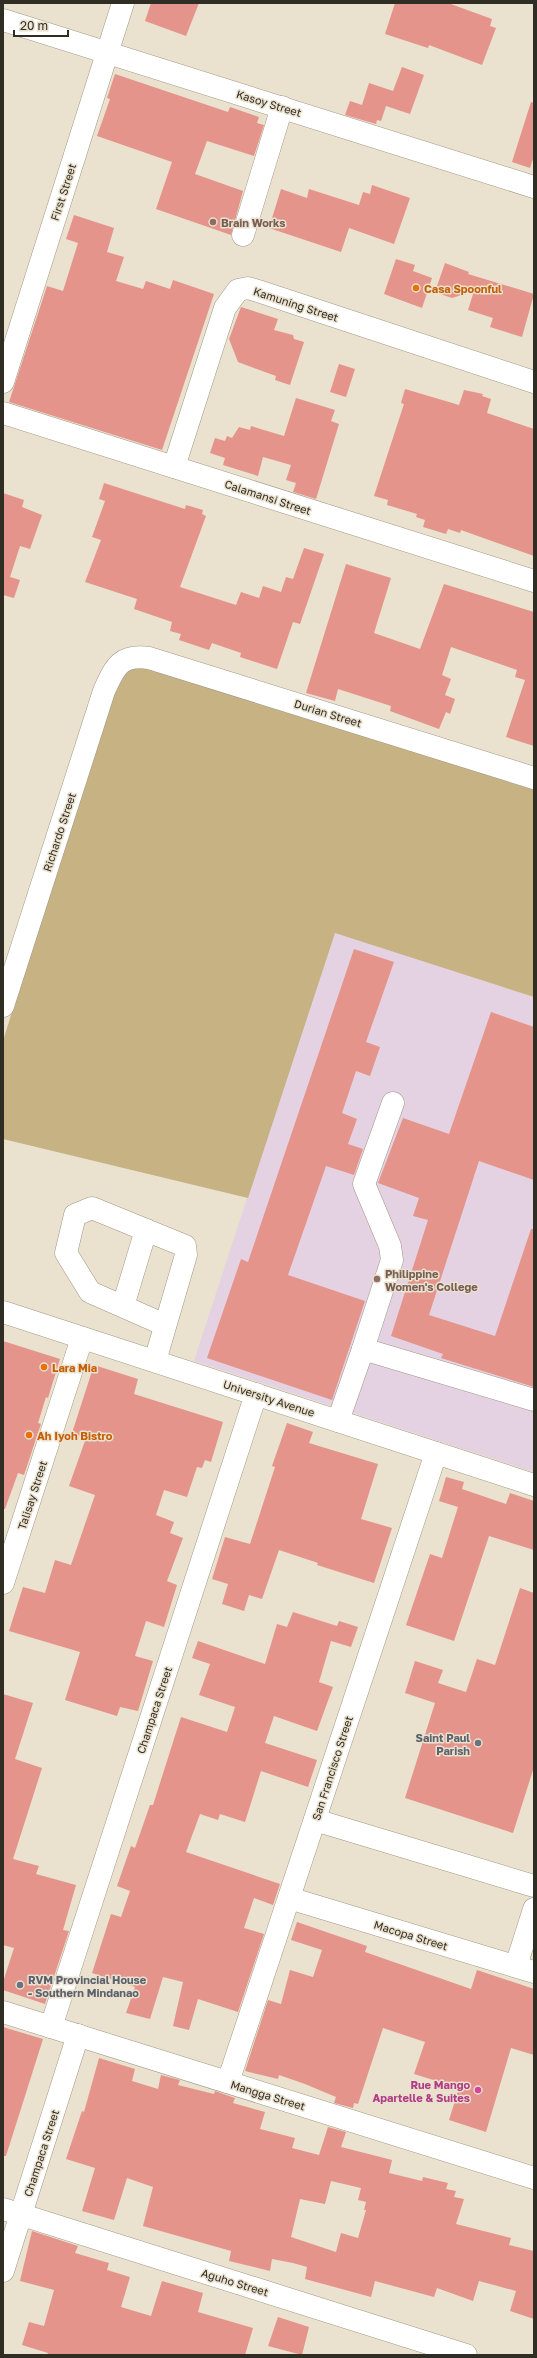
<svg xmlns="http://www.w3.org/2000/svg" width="537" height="2358" viewBox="0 0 537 2358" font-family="'Golos Text',sans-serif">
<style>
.education{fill:#e4d1e1}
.green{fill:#c6b283}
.building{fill:#e5948b;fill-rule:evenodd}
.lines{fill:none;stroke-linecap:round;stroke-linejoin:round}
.minor-casing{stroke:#a19886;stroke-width:23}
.minor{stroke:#fff;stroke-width:22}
.education-dot{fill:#8d6e63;stroke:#eae1ce;stroke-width:1.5}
.food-dot{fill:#e8710a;stroke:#eae1ce;stroke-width:1.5}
.worship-dot{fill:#6b7280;stroke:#eae1ce;stroke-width:1.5}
.hotel-dot{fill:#d1479c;stroke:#eae1ce;stroke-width:1.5}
.labels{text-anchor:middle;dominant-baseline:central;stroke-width:3;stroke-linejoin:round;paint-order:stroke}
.street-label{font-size:11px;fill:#302d25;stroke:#eae1ce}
.education-label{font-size:11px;font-weight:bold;fill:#785e54;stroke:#eae1ce;text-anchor:start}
.food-label{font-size:11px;font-weight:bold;fill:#c56008;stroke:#eae1ce;text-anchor:start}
.worship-label{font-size:11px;font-weight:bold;fill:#5b616d;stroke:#eae1ce;text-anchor:end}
.hotel-label{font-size:11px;font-weight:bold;fill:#b23c85;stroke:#eae1ce;text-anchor:end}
</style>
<rect width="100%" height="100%" fill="#eae1ce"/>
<path class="education" d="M334,932L534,997V1472L194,1361Z"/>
<path class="green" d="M128,667H152L534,790V997L335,933L248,1198L3,1139V1041L112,690Z"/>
<g class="building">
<path d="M151,3H199L186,36L145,21Z"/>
<path d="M395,3H448L492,19L490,26L496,28L482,65L429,45L428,48L385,34Z"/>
<path d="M402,67L424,75L410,114L386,106L381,121L377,120L376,124L345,115L350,101L362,105L369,83L393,91Z"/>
<path d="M115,74L228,112L230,107L259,117L257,123L264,125L254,156L207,141L195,174L243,191L231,235L156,209L172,162L97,136L110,99L107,98Z"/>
<path d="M531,102L534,103V156L530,168L512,162Z"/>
<path d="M372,185L410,198L394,244L349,228L341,252L269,228L281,189L307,198L309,189L359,205L363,192L370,194Z"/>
<path d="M74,215L114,228L107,252L124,257L116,281L143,289L146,281L170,289L173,280L214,294L162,450L9,402L47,286L63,291L78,243L66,239Z"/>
<path d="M396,259L415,265L413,271L432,278L422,308L384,294Z"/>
<path d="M445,263L469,272L468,274L534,294L522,337L490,327L493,318L468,310L474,291L452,298L435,292Z"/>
<path d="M241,307L278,319L274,330L293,335L294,339L304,342L290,385L275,380L276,376L238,362L229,339Z"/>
<path d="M339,364L355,369L346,397L330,392Z"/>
<path d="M405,389L459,405L464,390L483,394L482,396L491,399L487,413L534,429V556L461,530L460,533L448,529L446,534L423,527L425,520L416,517L417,514L387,505L388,500L374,496L404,404L401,403Z"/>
<path d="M296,398L335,410L331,421L339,424L316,499L293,492L296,483L286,480L291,465L263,457L258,476L223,465L225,458L210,453L215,438L225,441L227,436L232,438L239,427L250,430L251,426L284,436Z"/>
<path d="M104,483L185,509L186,505L203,510L202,514L206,516L180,587L236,605L241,592L259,598L263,586L281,592L286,577L293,579L304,548L324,554L300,624L293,622L277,669L240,657L241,653L212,643L209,650L179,640L181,634L170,631L172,622L134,609L137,599L85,582L101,540L92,537L105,501L99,499Z"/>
<path d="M3,493L24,500L22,507L42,515L30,549L20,546L10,577L20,580L14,598L3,595Z"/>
<path d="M346,564L391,578L374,633L420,649L444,584L534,612V746L506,737L525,680L515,677L517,670L451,647L442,675L451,679L445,695L455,699L450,714L446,712L439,729L390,711L391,706L338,689L335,701L306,693Z"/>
<path d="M354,949L394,962L366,1042L380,1047L370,1076L356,1071L342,1113L357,1119L348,1144L363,1149L354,1175L326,1166L288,1275L365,1301L332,1400L207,1358L241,1259L248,1262Z"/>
<path d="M491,1012L534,1027V1180L479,1161L429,1315L495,1336L531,1229H534V1387L441,1358L443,1354L391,1336L428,1220L413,1216L419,1198L378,1183L403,1118L449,1134Z"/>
<path d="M3,1341L60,1359L48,1398L46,1397L38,1423L41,1424L24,1475L18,1473L5,1509H3Z"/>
<path d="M94,1365L138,1379L134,1394L223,1422L211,1462L205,1460L202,1468L197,1467L187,1497L164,1490L156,1515L174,1522L170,1533L183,1538L167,1581L177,1585L164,1627L146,1621L135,1656L153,1661L138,1711L120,1707L117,1716L65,1700L80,1652L9,1631L23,1587L45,1593L55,1560L71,1565L95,1495L69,1486L86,1438L72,1433Z"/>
<path d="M287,1423L313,1432L309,1443L378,1464L361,1519L392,1528L374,1583L317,1565L318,1563L279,1550L262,1599L249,1595L244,1611L222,1604L228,1584L212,1579L225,1537L250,1544L275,1467L272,1466Z"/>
<path d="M446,1477L464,1482L462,1489L506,1504L510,1493L534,1501V1550L489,1536L454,1641L406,1625L430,1554L442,1558L458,1507L439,1501Z"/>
<path d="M520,1588L534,1593V1767L513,1833L405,1798L435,1703L405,1693L415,1661L443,1670L438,1683L466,1692L477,1659L495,1665Z"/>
<path d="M293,1612L337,1626L339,1621L358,1627L351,1647L331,1641L319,1682L333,1687L317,1731L274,1716L265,1743L317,1760L308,1787L261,1771L245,1822L220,1814L218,1820L200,1814L186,1852L280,1884L273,1905L254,1898L244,1928L264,1934L238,2012L198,1999L189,2030L173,2026L183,1982L163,1977L150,2019L126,2013L135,1987L92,1973L111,1914L121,1917L130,1891L117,1886L131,1846L135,1848L150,1805H153L181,1717L227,1732L235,1707L199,1695L210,1664L192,1658L198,1641L265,1664L277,1624L287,1627Z"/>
<path d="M3,1694L33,1703L15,1759L42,1768L13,1859L39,1866L36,1874L76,1885L63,1930L69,1931L45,2004L3,1990V1982L14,1948L3,1945Z"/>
<path d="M297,1922L367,1946L365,1952L471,1989L477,1970L534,1989V2055L511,2048L486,2132L449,2120L459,2088L414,2074L425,2042L383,2028L358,2104L354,2103L353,2108L334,2103L336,2097L305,2084L279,2075L278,2079L245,2071L268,2000L281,2004L290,1970L313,1977L322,1950L291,1940Z"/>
<path d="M3,2027L43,2039L6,2156H3Z"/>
<path d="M99,2058L135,2069L132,2081L158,2089L161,2075L180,2080L178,2085L214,2094L215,2091L235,2098L233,2103L265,2112L260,2129L295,2138L292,2148L319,2155L328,2127L346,2132L341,2147L392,2160L389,2173L422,2181L423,2177L448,2183L446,2189L456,2191L454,2197L464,2199L456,2224L511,2238L509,2245L534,2251V2319L510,2311L516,2291L479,2281L473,2301L437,2288L434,2297L375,2281L371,2297L305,2279L307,2267L293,2263L272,2259L270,2271L229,2261L231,2251L143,2226L153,2187L127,2178L114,2220L82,2211L95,2168L66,2159L82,2111L84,2112ZM331,2181L361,2188L358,2200L366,2202L364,2210H366L358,2238L341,2233L336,2252L291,2237L300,2199L325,2204Z"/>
<path d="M32,2231L78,2246L75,2253L109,2263L107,2270L130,2277L121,2307L151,2316L162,2281L203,2293L198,2312L253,2328L245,2355H47L48,2353L22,2345L29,2322L44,2326L54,2290L20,2281Z"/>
<path d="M278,2317L309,2327L302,2355L268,2346Z"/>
</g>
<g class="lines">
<defs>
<g id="minor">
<path d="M3,20L534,187"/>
<path d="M243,235L282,107"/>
<path d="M3,382L123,3"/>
<path d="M3,413L534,581"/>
<path d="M174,467L225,308L238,290L248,288L258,291L534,382"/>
<path d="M3,1006L104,691C115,667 120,654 149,658L534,778"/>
<path d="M123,1306L146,1230"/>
<path d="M3,1312L534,1485"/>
<path d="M363,1349L392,1260L390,1246L364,1184L393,1103"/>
<path d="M155,1361L186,1255L185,1246L92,1208L75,1215L66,1253L90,1292L165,1325"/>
<path d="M338,1421L363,1349L534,1400"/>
<path d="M3,1583L82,1338"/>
<path d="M315,1820L534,1886"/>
<path d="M289,1898L534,1972"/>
<path d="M516,1966L534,1909"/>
<path d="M3,2012L534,2178"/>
<path d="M51,2027L256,1394"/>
<path d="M228,2082L436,1453"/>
<path d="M3,2209L466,2355"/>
<path d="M3,2271L78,2035"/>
</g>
</defs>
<use href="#minor" class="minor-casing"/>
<use href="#minor" class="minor"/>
</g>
<g class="education-dot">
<circle cx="213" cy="222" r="4"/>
<circle cx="377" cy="1279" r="4"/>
</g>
<g class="food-dot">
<circle cx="416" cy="288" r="4"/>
<circle cx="44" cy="1367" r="4"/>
<circle cx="29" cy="1435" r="4"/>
</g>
<g class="worship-dot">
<circle cx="478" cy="1743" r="4"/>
<circle cx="20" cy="1985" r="4"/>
</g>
<circle class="hotel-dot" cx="478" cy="2090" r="4"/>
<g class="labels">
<g class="street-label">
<text transform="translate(269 103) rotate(17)">Kasoy Street</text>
<text transform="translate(63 192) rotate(-72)">First Street</text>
<text transform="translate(296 304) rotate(18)">Kamuning Street</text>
<text transform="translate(268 497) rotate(18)">Calamansi Street</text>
<text transform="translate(328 713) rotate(17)">Durian Street</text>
<text transform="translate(59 832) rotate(-72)">Richardo Street</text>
<text transform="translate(269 1398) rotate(18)">University Avenue</text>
<text transform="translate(32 1495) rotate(-72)">Talisay Street</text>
<text transform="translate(154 1710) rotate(-72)">Champaca Street</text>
<text transform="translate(332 1768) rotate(-72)">San Francisco Street</text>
<text transform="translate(411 1935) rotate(17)">Macopa Street</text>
<text transform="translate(268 2095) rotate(17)">Mangga Street</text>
<text transform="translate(41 2153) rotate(-72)">Champaca Street</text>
<text transform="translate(235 2282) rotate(17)">Aguho Street</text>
</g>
<g class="education-label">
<text x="221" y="222">Brain Works</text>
<text x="385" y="1273">Philippine<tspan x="385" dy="13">Women's College</tspan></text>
</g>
<g class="food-label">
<text x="424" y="288">Casa Spoonful</text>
<text x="52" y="1367">Lara Mia</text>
<text x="37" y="1435">Ah Iyoh Bistro</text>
</g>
<g class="worship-label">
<text x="470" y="1737">Saint Paul<tspan x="470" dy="13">Parish</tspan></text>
<text x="28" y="1979" text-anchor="start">RVM Provincial House<tspan x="28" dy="13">- Southern Mindanao</tspan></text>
</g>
<g class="hotel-label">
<text x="470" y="2084">Rue Mango<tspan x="470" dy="13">Apartelle &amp; Suites</tspan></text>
</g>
</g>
<rect width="537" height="2358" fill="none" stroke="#302d25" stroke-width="8"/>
<path d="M14 30v6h54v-6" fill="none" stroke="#302d25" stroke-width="2"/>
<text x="20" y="30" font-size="12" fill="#302d25" stroke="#eae1ce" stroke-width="3" paint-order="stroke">20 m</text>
</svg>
